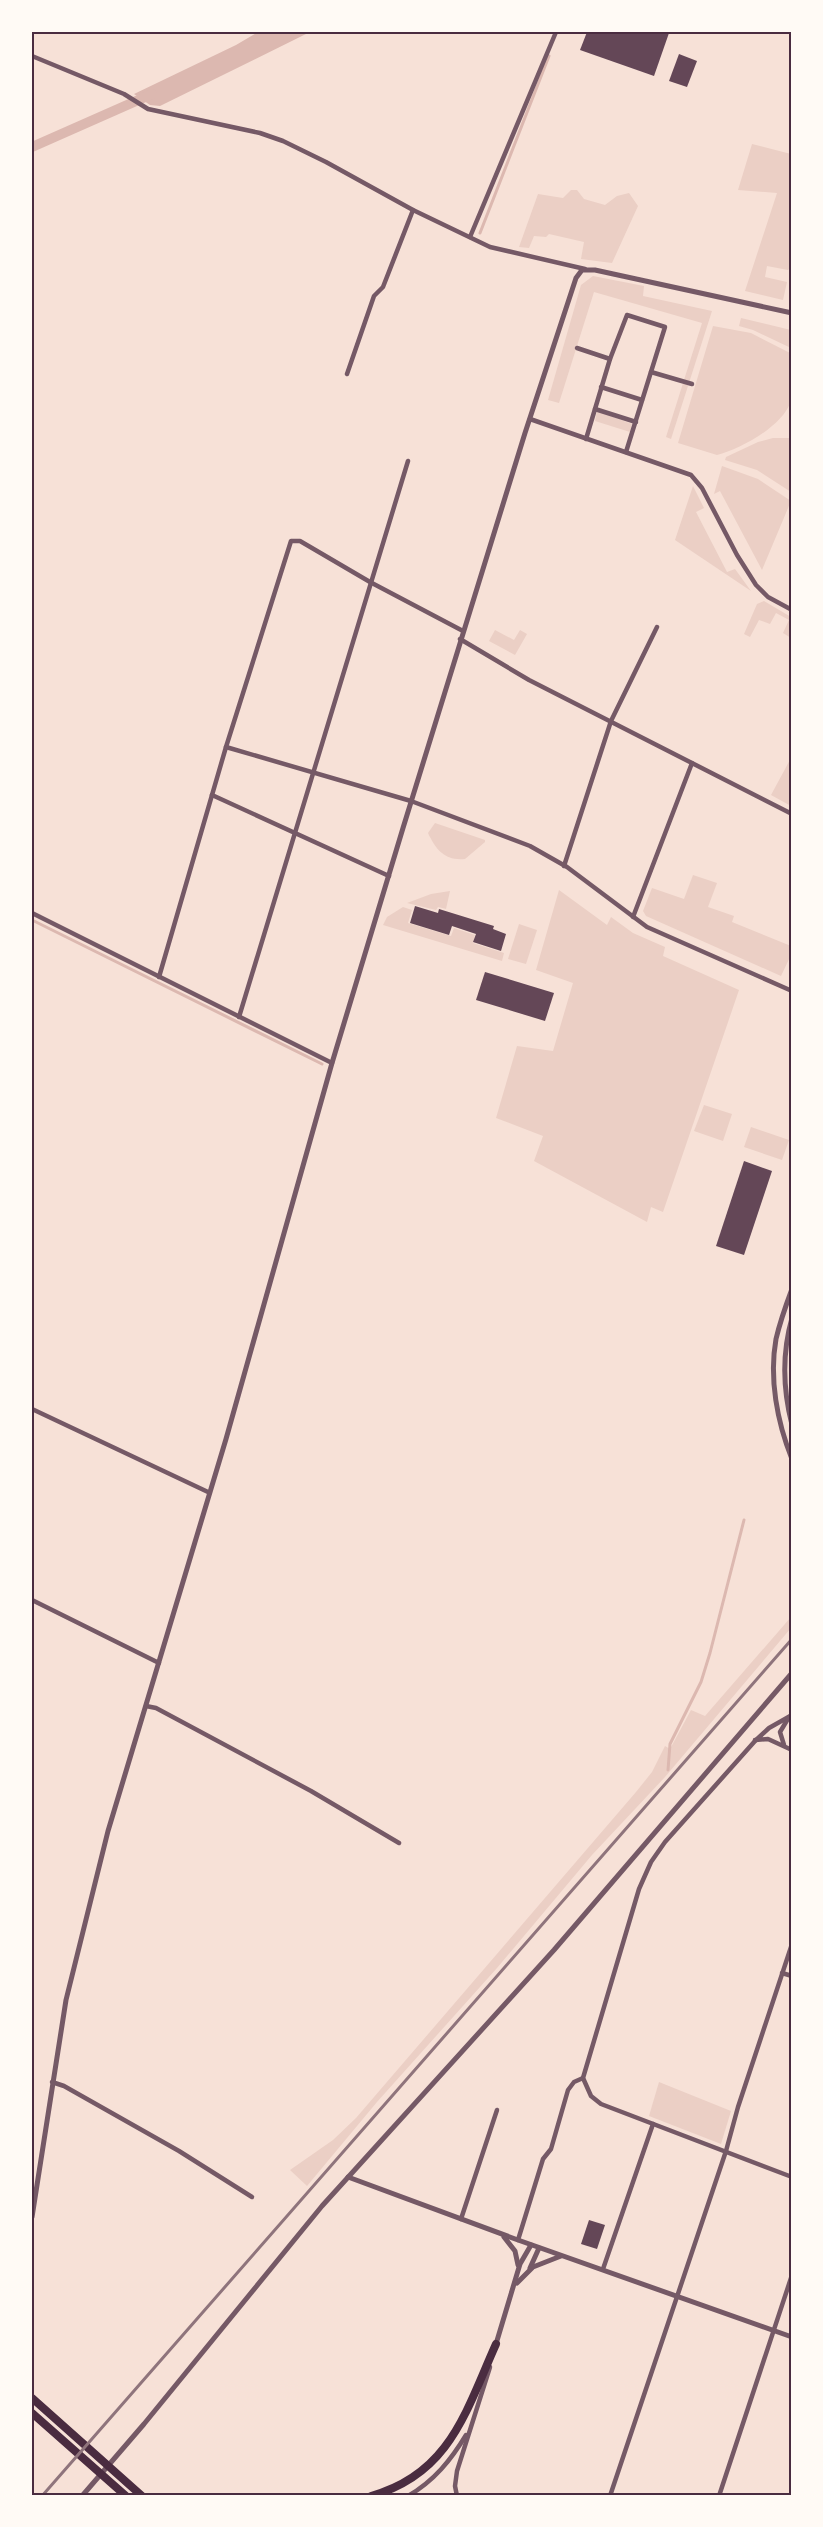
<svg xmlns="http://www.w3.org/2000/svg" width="823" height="2527" viewBox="0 0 823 2527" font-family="Figtree,sans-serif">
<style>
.green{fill:#ebcfc5}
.water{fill:#dcb8b0}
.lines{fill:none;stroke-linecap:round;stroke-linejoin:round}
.stream{stroke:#dcb8b0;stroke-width:3}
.canal{stroke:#dcb8b0;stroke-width:10}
.building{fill:#644757}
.minor{stroke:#755966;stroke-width:4.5}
.tertiary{stroke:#755966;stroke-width:5}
.trunk{stroke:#4a2c40;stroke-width:8}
.rail{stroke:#8f747c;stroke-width:3}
.neatline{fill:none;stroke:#4a2c40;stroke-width:2}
</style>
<rect width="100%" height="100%" fill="#f7e1d7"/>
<g class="green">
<path d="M752,144L791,154V267L788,270L767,266L765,277L787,282L783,300L745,291L777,193L738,190Z"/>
<path d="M571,190H577L584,199L605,205L617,196L629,193L638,206L612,263L581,259L584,242L549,234L546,237L534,236L529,248L519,247L538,194L563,198Z"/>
<path d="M593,276L644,286L643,296L712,311L671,439L666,437L702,323L594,292L559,403L548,400L581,285Z"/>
<path d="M741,318L791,330V348L753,330L739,326Z"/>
<path d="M713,326L751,333L792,354C792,368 795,387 791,401C783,426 741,449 717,455L678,443Z"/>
<path d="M597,411L632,424L630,432L595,421Z"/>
<path d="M773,438H791V492L757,470L725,460L726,457L758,442Z"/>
<path d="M722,466L758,479L791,501L762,570L720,491L714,494Z"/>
<path d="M693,486L704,508L696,512L727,572L735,569L751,591L675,540Z"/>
<path d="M764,601L791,617V638L783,633L789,620L776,613L770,624L759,620L750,637L744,634L757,604Z"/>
<path d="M495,630L514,640L520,630L527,634L515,655L489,641Z"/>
<path d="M791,758V806L771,795Z"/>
<path d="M435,823L485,840V842L465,859C445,861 436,850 428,833Z"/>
<path d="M693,875L717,883L708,907L734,916L732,922L791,946V955L781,976L646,916L643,911L652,888L684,899Z"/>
<path d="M559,890L607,925L611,917L633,933L665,947L663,956L739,990L663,1212L651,1207L647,1222L534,1161L543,1136L496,1118L517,1046L553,1051L573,983L536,970Z"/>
<path d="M450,891L446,909L438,907L436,910L407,903L431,894Z"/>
<path d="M403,907L412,910L408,923L451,936L454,928L475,935L473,943L504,953L502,961L383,925L387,917Z"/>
<path d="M519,924L537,930L526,964L508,959Z"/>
<path d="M704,1105L732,1114L723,1141L694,1131Z"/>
<path d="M751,1127L789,1140L782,1160L744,1147Z"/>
<path d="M791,1617V1628L665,1777L592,1855L497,1968L377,2102L307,2186L290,2170L333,2140L356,2118L636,1792L652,1772L665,1746L670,1749L691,1710L705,1716Z"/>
<path d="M659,2082L731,2111L721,2144L649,2116Z"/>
</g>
<path class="water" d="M258,32H310L160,106L150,105L134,94L236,45Z"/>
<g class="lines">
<g class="stream">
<path d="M480,233L549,56"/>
<path d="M32,920L322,1064"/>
<path d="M668,1770L670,1744L701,1682L710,1653L744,1520"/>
</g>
<path class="canal" d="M32,147L152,94"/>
</g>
<g class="building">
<path d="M587,32H666L669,33L654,76L580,50Z"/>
<path d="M679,54L697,61L687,87L669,81Z"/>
<path d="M415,906L438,913L439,909L494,926L493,929L506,934L501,951L473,942L476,934L452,926L449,935L410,923Z"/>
<path d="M485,972L554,993L545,1021L476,1000Z"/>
<path d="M744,1161L772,1171L744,1255L716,1246Z"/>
<path d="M589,2220L605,2225L597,2249L581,2244Z"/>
</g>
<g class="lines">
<g class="minor">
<path d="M32,56L124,94L148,109L260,133L283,141L326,162L413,210L490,247L585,269"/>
<path d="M470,237L556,32"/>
<path d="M577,348L610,359"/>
<path d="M651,372L692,384"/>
<path d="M347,374L374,296L383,287L413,210"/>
<path d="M601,387L642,400"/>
<path d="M595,409L636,422"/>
<path d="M530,419L691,475L702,488L737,555L756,585L768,597L792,610"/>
<path d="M586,439L610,359L627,315L665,327L626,452"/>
<path d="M460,639L529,680L792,814"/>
<path d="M226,747L411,801L530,846L567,867L647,927L792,991"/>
<path d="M212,795L389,876"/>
<path d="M564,866L611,721L657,627"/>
<path d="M32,913L332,1063"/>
<path d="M633,917L692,763"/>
<path d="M159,977L226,747L291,541H300L370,582L463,631"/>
<path d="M239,1017L408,461"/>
<path d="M32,1409L208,1492"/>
<path d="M32,1600L159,1663"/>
<path d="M146,1706L156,1708L311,1791L399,1843"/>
<path d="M792,1715L769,1728L755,1741L665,1842L651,1862L639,1889L583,2078L591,2096L601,2104L792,2177"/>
<path d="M755,1740L768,1739L792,1750"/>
<path d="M784,1745L780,1732L789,1717"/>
<path d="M782,1973L792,1976"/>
<path d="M52,2082L64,2086L179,2151L252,2197"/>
<path d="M461,2219L497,2110"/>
<path d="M518,2240L543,2159L551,2149L568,2090L574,2082L583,2078"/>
<path d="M603,2269L653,2124"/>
<path d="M408,2496C434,2481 451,2460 466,2435"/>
<path d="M457,2496L455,2486L457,2471L490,2367"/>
<path d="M610,2496L726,2151L738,2107L792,1944"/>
<path d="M719,2496L792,2275"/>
</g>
<g class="tertiary">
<path d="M792,1289C786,1305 780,1322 776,1339C769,1378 777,1422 792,1459"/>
<path d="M792,1318C782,1353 783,1390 792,1425"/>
<path d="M348,2177L518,2240L792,2337"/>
<path d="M32,2217L66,2000L108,1831L226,1439L332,1063L403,828L525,433L576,278L582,270H595L792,313"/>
<path d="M504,2237L515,2251L518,2265"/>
<path d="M530,2268L539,2248"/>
<path d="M517,2283L533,2267L561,2256"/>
<path d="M496,2344L520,2264L531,2245"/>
<path d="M82,2496L144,2424L322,2206L554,1950L792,1673"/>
</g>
<g class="trunk">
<path d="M32,2398L142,2496"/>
<path d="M32,2413L126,2496"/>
<path d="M371,2496C450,2474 466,2411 496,2344"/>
</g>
<path class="rail" d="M42,2496L792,1639"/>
</g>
<rect width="823" height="2527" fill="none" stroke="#fffaf5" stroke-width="66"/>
<rect x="33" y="33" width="757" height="2461" class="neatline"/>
</svg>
